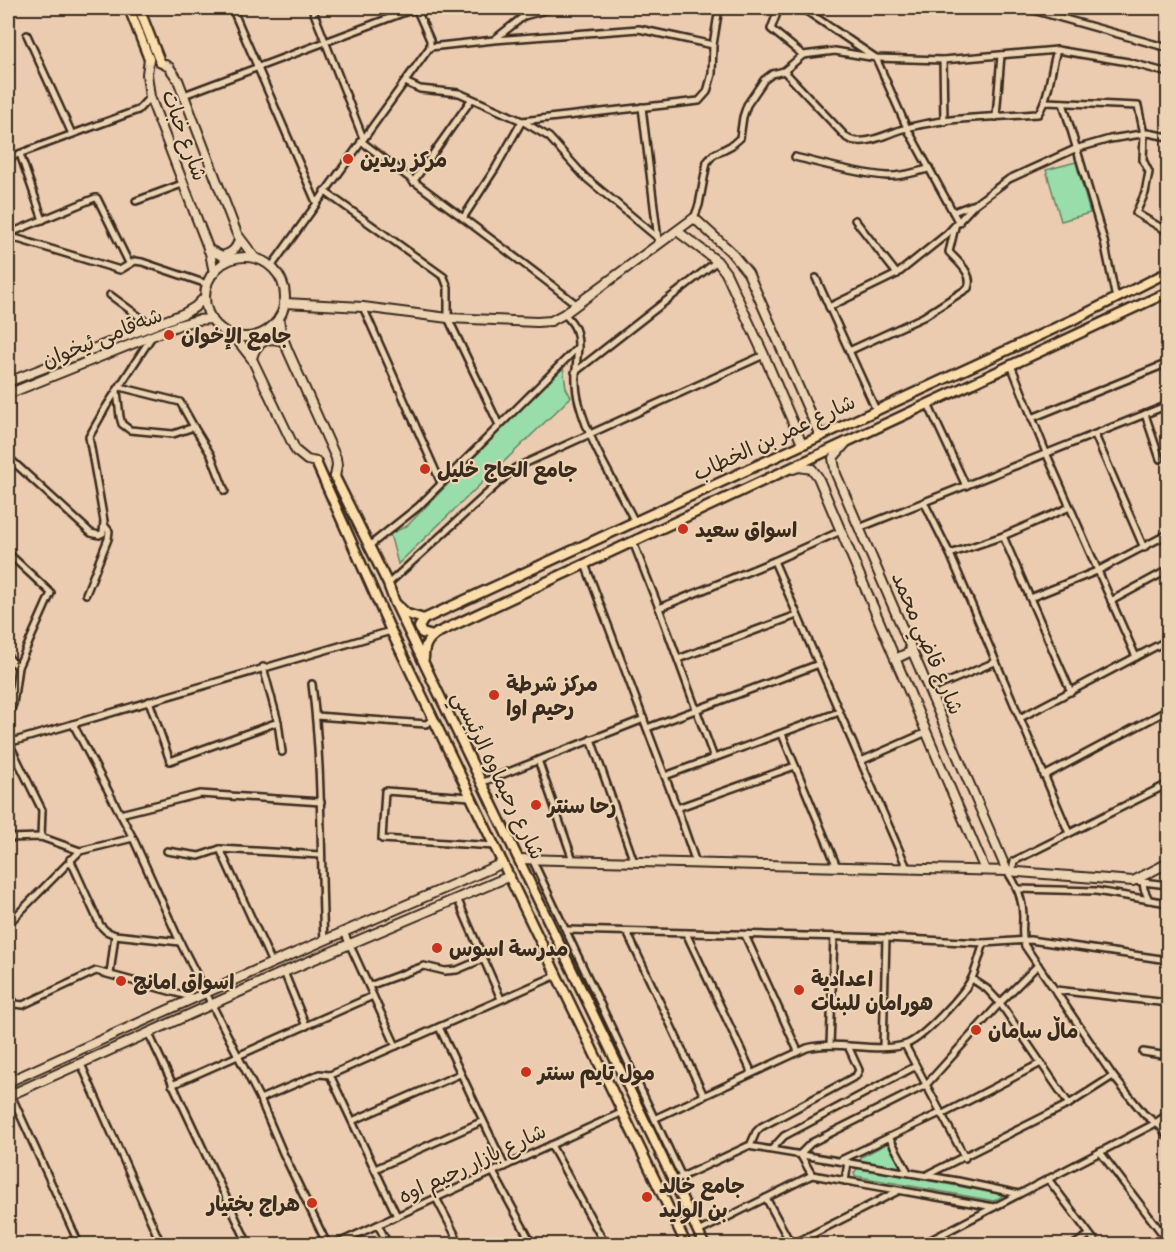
<svg xmlns="http://www.w3.org/2000/svg" width="1176" height="1252" viewBox="0 0 1176 1252" font-family="Itim,'Playpen Sans Arabic',sans-serif">
<style>
.green{fill:#98ddaa;stroke:#6a8464;stroke-width:1.5}
.lines{fill:none;stroke-linecap:round;stroke-linejoin:round}
.street-casing{stroke:#3b2a1e;stroke-width:10}
.secondary-casing{stroke:#3b2a1e;stroke-width:12}
.primary-casing{stroke:#3b2a1e;stroke-width:13}
.street{stroke:#ebd3b3;stroke-width:5}
.secondary{stroke:#ebd3b3;stroke-width:8}
.primary{stroke:#fbddab;stroke-width:8}
.poi-dot{fill:#c8321e;stroke:#ebd3b3;stroke-width:2}
.labels{text-anchor:middle;dominant-baseline:central;stroke-width:4.5;stroke-linejoin:round;paint-order:stroke}
.street-label{font-size:21px;fill:#3b2a1e;stroke:#ebd3b3}
.poi-label{font-size:21px;font-weight:bold;fill:#3b2a1e;stroke:#ebd3b3;text-anchor:start}
</style>
<rect width="100%" height="100%" fill="#ebccb1"/>
<filter id="ink" filterUnits="userSpaceOnUse"><feTurbulence type="fractalNoise" baseFrequency=".0167" numOctaves="2"/><feDisplacementMap in="SourceGraphic" scale="12" xChannelSelector="R" yChannelSelector="G"/><feConvolveMatrix kernelMatrix="1 2 1 2 8 2 1 2 1" color-interpolation-filters="sRGB"/></filter>
<g filter="url(#ink)">
<g class="green">
<path d="M1076,162L1090,213L1061,221L1046,170Z"/>
<path d="M563,366L566,388L571,397L398,564L390,534L407,526Z"/>
<path d="M888,1143L901,1167L900,1169L861,1162V1157Z"/>
<path d="M858,1167L1004,1195L994,1201L855,1176L854,1173Z"/>
</g>
<g class="lines">
<defs>
<g id="street">
<path d="M232,8L316,202"/>
<path d="M312,8L363,138"/>
<path d="M779,8L771,29L803,55"/>
<path d="M802,8L876,58L943,60L1057,50L1128,62L1168,73"/>
<path d="M1026,8L1168,48"/>
<path d="M27,35L72,134"/>
<path d="M495,39L524,16L553,8"/>
<path d="M430,47L494,40L639,29L713,45"/>
<path d="M943,60L944,122"/>
<path d="M784,71L847,138C862,147 885,135 900,130C940,117 996,117 1038,114C1050,95 1050,72 1057,50"/>
<path d="M405,82L420,89L459,93L522,121L699,101L707,92L712,74L713,45L719,8"/>
<path d="M184,95L416,8"/>
<path d="M1046,102L1138,106L1144,134L1143,160L1149,172L1145,193L1136,213L1168,232"/>
<path d="M1063,103L1104,241L1116,299"/>
<path d="M642,107L658,240"/>
<path d="M996,117L1001,55"/>
<path d="M361,141C432,196 505,248 576,304"/>
<path d="M20,154L43,220"/>
<path d="M795,157C823,164 858,174 887,176C901,177 915,172 928,169"/>
<path d="M8,158L138,110L150,97"/>
<path d="M413,182L471,100"/>
<path d="M324,191L444,277L448,288V318L499,425"/>
<path d="M136,201L182,184"/>
<path d="M953,212L972,205"/>
<path d="M463,218L495,169L522,121L549,137L585,177L658,238"/>
<path d="M694,218L699,205L707,162L713,155L732,145L740,138L743,117L747,105L764,80L772,74L784,71L803,55L835,51L876,58L907,128L959,223"/>
<path d="M855,220L897,274"/>
<path d="M8,234L95,198H97L129,263"/>
<path d="M8,236L120,270L135,261L142,262L207,284"/>
<path d="M271,267L430,47V40L416,8"/>
<path d="M816,278L876,410"/>
<path d="M110,295L152,326"/>
<path d="M363,307L441,483"/>
<path d="M829,307L897,274L947,234L974,205L1009,179L1075,149L1110,139L1148,133L1168,137"/>
<path d="M578,348C576,366 574,385 579,403C590,445 616,484 635,522"/>
<path d="M849,351L923,317L968,288C974,274 958,262 949,252L955,227"/>
<path d="M1011,365L1047,455L1136,657"/>
<path d="M575,372L717,261"/>
<path d="M8,373V382"/>
<path d="M117,391L120,417L122,424L130,430L173,434L194,427L180,402L120,387"/>
<path d="M928,404L966,486"/>
<path d="M1145,414L1160,459"/>
<path d="M1032,418L1168,363"/>
<path d="M194,427L211,455L225,491"/>
<path d="M1095,435L1144,548"/>
<path d="M8,457L91,533L99,535L103,533L104,521L89,437L106,407L153,335"/>
<path d="M924,502L950,554L1069,833"/>
<path d="M859,528L1168,405"/>
<path d="M1003,536L1071,692"/>
<path d="M633,542L659,608L714,758L839,712"/>
<path d="M369,546L418,507L578,347C578,332 575,324 564,314"/>
<path d="M8,553L51,593L18,667L13,704L8,717"/>
<path d="M950,554L1003,536L1070,507"/>
<path d="M774,561L907,868"/>
<path d="M585,564L677,808L696,863"/>
<path d="M388,584L515,468L764,355"/>
<path d="M86,594L108,539L109,531L105,526"/>
<path d="M1030,598L1097,571L1168,534"/>
<path d="M1111,601L1168,570"/>
<path d="M659,608L774,561L841,531"/>
<path d="M8,657L18,667"/>
<path d="M678,659L797,615"/>
<path d="M263,667L278,722L282,752"/>
<path d="M312,684C323,769 320,855 324,941"/>
<path d="M929,690L995,662"/>
<path d="M149,701L170,761L278,722"/>
<path d="M316,716L426,724L434,719"/>
<path d="M1020,718L1168,640"/>
<path d="M73,724L133,838L180,942L260,1099L283,1153L327,1244"/>
<path d="M647,728L819,664"/>
<path d="M782,734L837,867"/>
<path d="M591,739L634,862"/>
<path d="M8,741L42,810L41,837"/>
<path d="M8,743L391,631"/>
<path d="M538,760L573,860"/>
<path d="M861,761L927,732"/>
<path d="M665,776L714,758"/>
<path d="M1044,776L1168,710"/>
<path d="M483,782L644,719"/>
<path d="M471,797L385,791L382,839L495,846"/>
<path d="M677,808L795,766"/>
<path d="M120,814L200,794L321,802"/>
<path d="M8,838L41,837L80,851"/>
<path d="M220,849L272,963"/>
<path d="M167,851L199,856L220,849L321,855"/>
<path d="M70,859L100,925L106,931L115,935L180,942"/>
<path d="M532,859L682,1177"/>
<path d="M1007,871C1017,885 1023,899 1023,917C1023,927 1021,936 1025,946L1113,1076L1144,1114L1161,1127L1168,1137"/>
<path d="M1012,871L1014,861L1168,784"/>
<path d="M1134,881L1168,885"/>
<path d="M1143,882L1144,889L1149,900"/>
<path d="M1018,889L1096,891L1168,903"/>
<path d="M457,898L501,999"/>
<path d="M8,924L80,851L133,838"/>
<path d="M567,930L886,938L984,943L1030,940L1168,960"/>
<path d="M344,932L396,1046"/>
<path d="M627,932L704,1096"/>
<path d="M686,933L752,1073"/>
<path d="M745,935L798,1051"/>
<path d="M284,972L306,1026"/>
<path d="M110,974L115,935"/>
<path d="M972,979L987,989L1000,1003L1069,1104"/>
<path d="M369,986L424,966L445,971L457,970L483,959"/>
<path d="M1056,990L1168,1003"/>
<path d="M8,992L15,1004L23,1005L96,971L195,998"/>
<path d="M439,1027L505,1167"/>
<path d="M149,1034L248,1244"/>
<path d="M830,1045L834,937"/>
<path d="M905,1045L965,1158"/>
<path d="M883,1047L886,938"/>
<path d="M1143,1052L1168,1056"/>
<path d="M81,1064L161,1244"/>
<path d="M330,1075L557,975"/>
<path d="M172,1085L373,996"/>
<path d="M11,1095L79,1244"/>
<path d="M260,1099L319,1074L330,1075L397,1216"/>
<path d="M941,1115L1041,1063"/>
<path d="M656,1118L807,1048C839,1040 873,1053 904,1045C921,1041 964,994 972,978C977,967 980,954 984,943"/>
<path d="M352,1121L460,1074"/>
<path d="M889,1137L908,1172"/>
<path d="M551,1145L605,1244"/>
<path d="M750,1146L756,1132L761,1127L856,1076L859,1070L848,1046"/>
<path d="M772,1149L784,1136L916,1066"/>
<path d="M1100,1152L1168,1241"/>
<path d="M800,1154L811,1143L926,1085L1000,1003L1038,965"/>
<path d="M800,1154L812,1175"/>
<path d="M841,1160L940,1113"/>
<path d="M375,1169L483,1121"/>
<path d="M493,1172L532,1244"/>
<path d="M927,1175L1069,1104L1113,1076"/>
<path d="M1048,1179L1097,1244"/>
<path d="M673,1181L748,1146L958,1181L1019,1194"/>
<path d="M845,1181L848,1162"/>
<path d="M436,1198L460,1244"/>
<path d="M766,1198L791,1244"/>
<path d="M378,1225L388,1244"/>
<path d="M698,1232L812,1175L994,1207"/>
<path d="M336,1244L623,1112"/>
<path d="M793,1244L898,1191"/>
<path d="M923,1244L1154,1124L1165,1116L1168,1096"/>
<path d="M1075,1244L1089,1235"/>
</g>
<g id="secondary">
<path d="M149,59L147,74L150,97L210,253L214,273"/>
<path d="M160,62L169,67L178,80L237,234L255,258"/>
<path d="M677,231L717,261L726,273L764,355L802,444"/>
<path d="M208,249L222,256C232,253 237,249 239,239"/>
<circle cx="245" cy="297" r="40"/>
<path d="M284,303L363,307L448,318L537,322L551,321L564,314L694,218L730,251L748,273L820,436"/>
<path d="M279,318L281,333L288,351L336,458L337,465L335,477"/>
<path d="M234,336L252,359L296,451L307,460L316,462"/>
<path d="M252,358C256,342 269,335 284,342"/>
<path d="M8,382L185,313L195,307L205,297"/>
<path d="M8,394L179,325L197,320L212,319"/>
<path d="M845,444L833,458L836,474L1007,871"/>
<path d="M793,469L799,467L812,469L818,477L985,870"/>
<path d="M895,659L912,651"/>
<path d="M519,859L1007,871L1133,881L1168,863"/>
<path d="M8,1082L272,963L503,863"/>
<path d="M8,1096L284,972L510,876"/>
</g>
<g id="primary">
<path d="M129,8L149,59"/>
<path d="M139,8L160,62"/>
<path d="M316,462L391,631L686,1244"/>
<path d="M335,477L388,584L395,603L704,1244"/>
<path d="M395,603L407,614L424,619L1079,317L1168,272"/>
<path d="M424,619L419,627L422,633L433,636"/>
<path d="M424,658C424,646 427,640 437,633L1168,292"/>
</g>
</defs>
<use href="#street" class="street-casing"/>
<use href="#secondary" class="secondary-casing"/>
<use href="#primary" class="primary-casing"/>
<use href="#street" class="street"/>
<use href="#secondary" class="secondary"/>
<use href="#primary" class="primary"/>
</g>
</g>
<g class="poi-dot">
<circle cx="348" cy="159" r="6"/>
<circle cx="169" cy="335" r="6"/>
<circle cx="425" cy="469" r="6"/>
<circle cx="683" cy="529" r="6"/>
<circle cx="494" cy="695" r="6"/>
<circle cx="536" cy="805" r="6"/>
<circle cx="437" cy="948" r="6"/>
<circle cx="121" cy="981" r="6"/>
<circle cx="799" cy="990" r="6"/>
<circle cx="976" cy="1030" r="6"/>
<circle cx="526" cy="1072" r="6"/>
<circle cx="647" cy="1197" r="6"/>
<circle cx="312" cy="1203" r="6"/>
</g>
<g class="labels">
<g class="street-label">
<text transform="translate(185 135) rotate(70)">شارع خبات</text>
<text transform="translate(102 337) rotate(-22)">شەقامی ئیخوان</text>
<text transform="translate(774 437) rotate(-25)">شارع عمر بن الخطاب</text>
<text transform="translate(928 643) rotate(67)">شارع قاضي محمد</text>
<text transform="translate(499 775) rotate(64)">شارع رحيماوه الرئيسي</text>
<text transform="translate(472 1163) rotate(-25)">شارع بازار رحيم اوه</text>
</g>
<g class="poi-label">
<text x="360" y="159">مركز ريدين</text>
<text x="181" y="335">جامع الإخوان</text>
<text x="437" y="469">جامع الحاج خليل</text>
<text x="695" y="529">اسواق سعيد</text>
<text x="506" y="683">مركز شرطة<tspan x="506" dy="24">رحيم اوا</tspan></text>
<text x="548" y="805">رحا سنتر</text>
<text x="449" y="948">مدرسة اسوس</text>
<text x="811" y="978">اعدادية<tspan x="811" dy="24">هورامان للبنات</tspan></text>
<text x="133" y="981">اسواق امانج</text>
<text x="988" y="1030">ماڵ سامان</text>
<text x="538" y="1072">مول تايم سنتر</text>
<text x="659" y="1185">جامع خالد<tspan x="659" dy="24">بن الوليد</tspan></text>
<text x="300" y="1203" text-anchor="end">هراج بختيار</text>
</g>
</g>
<rect width="1176" height="1252" fill="none" stroke="#ebd3b3" stroke-width="30"/>
<rect x="15" y="15" width="1146" height="1222" fill="none" stroke="#3b2a1e" stroke-width="2" filter="url(#ink)"/>
</svg>
